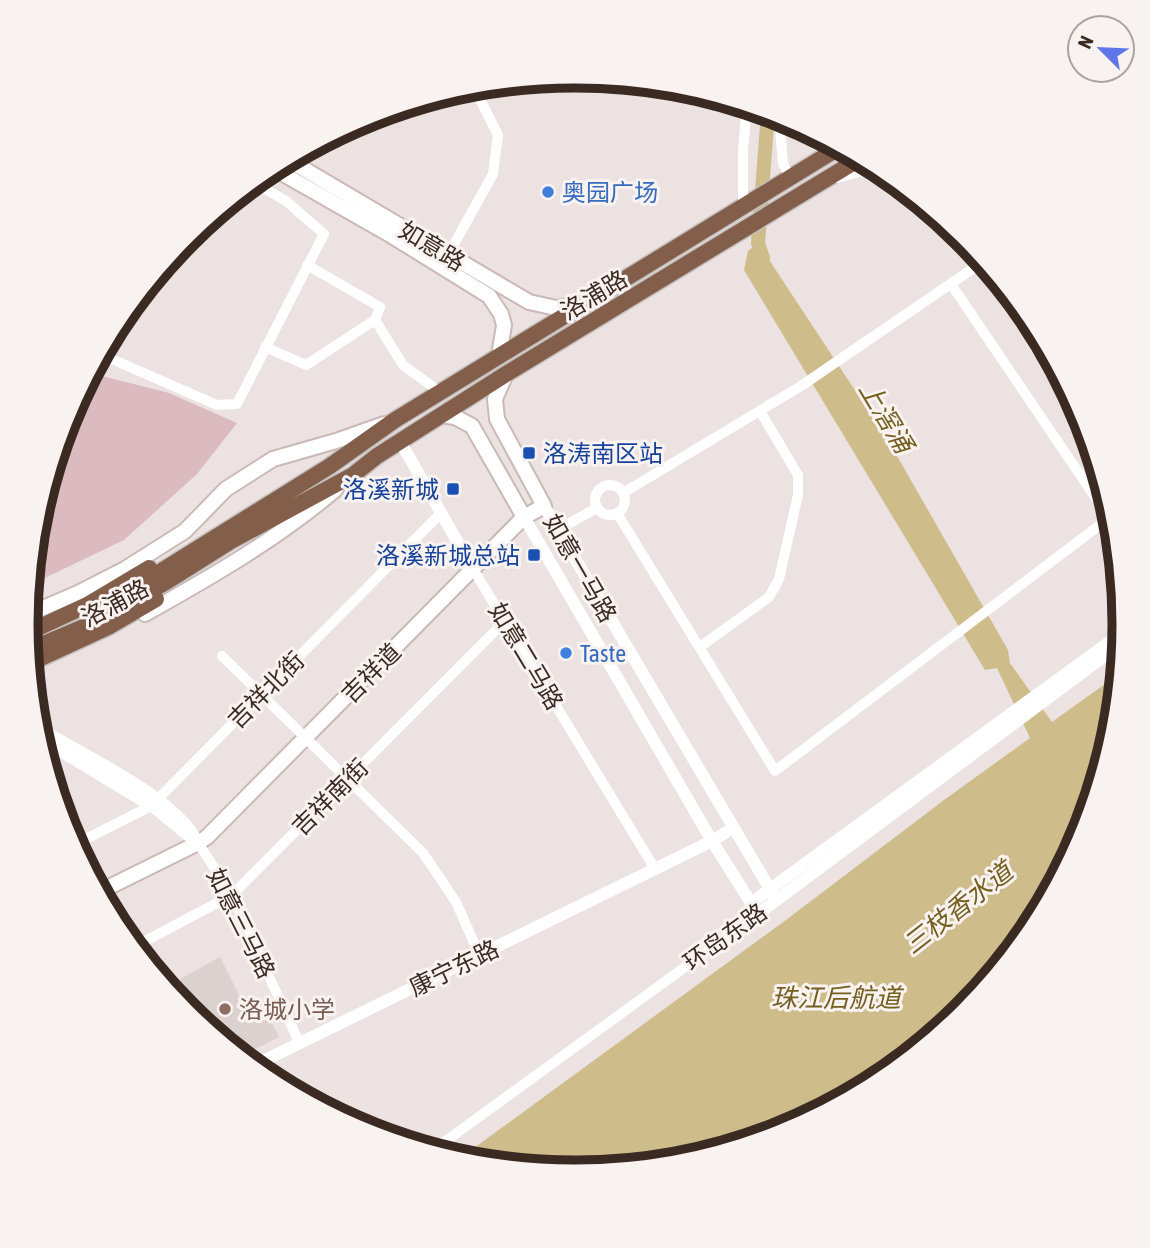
<svg xmlns="http://www.w3.org/2000/svg" width="1150" height="1248" viewBox="0 0 1150 1248" font-family="'Asap Condensed','Noto Sans SC',sans-serif">
<style>
.built{fill:#dbd1cf}
.green{fill:#dbbbbf}
.water{fill:#cebc8b}
.lines{fill:none;stroke-linecap:round;stroke-linejoin:round}
.river{stroke:#cebc8b;stroke-width:14}
.secondary-casing{stroke:#cab9b5;stroke-width:18}
.trunk-casing{stroke:#c4bfbd;stroke-width:19}
.minor{stroke:#fff;stroke-width:10}
.tertiary{stroke:#fff;stroke-width:12}
.secondary{stroke:#fff;stroke-width:14}
.trunk{stroke:#825e4b;stroke-width:16}
.shop-dot{fill:#3f7fe0;stroke:#f8f2f1;stroke-width:2.5}
.transit-dot{fill:#1a4fb4;stroke:#f8f2f1;stroke-width:2.5}
.education-dot{fill:#8d6e63;stroke:#f8f2f1;stroke-width:2.5}
.labels{text-anchor:middle;dominant-baseline:central;stroke-width:6;stroke-linejoin:round;paint-order:stroke}
.shop-label{font-size:24px;fill:#366cbe;stroke:#f8f2f1;text-anchor:start}
.street-label{font-size:24px;fill:#3b2a22;stroke:#f8f2f1}
.transit-label{font-size:24px;fill:#164399;stroke:#f8f2f1;text-anchor:end}
.education-label{font-size:24px;fill:#785e54;stroke:#f8f2f1;text-anchor:start}
.water-label{font-size:26px;font-style:italic;fill:#745f1f;stroke:#f8f2f1}
.rim{fill:none;stroke:#3b2a22;stroke-width:9}
</style>
<rect width="100%" height="100%" fill="#ebe2e1"/>
<path class="built" d="M220,957L244,1005L260,999L279,1037L241,1056L187,1012L166,987Z"/>
<path class="green" d="M90,373L169,393L237,423L197,474L124,540L30,585L37,517L68,414Z"/>
<path class="water" d="M758,243L889,442L1008,650L1010,663L1052,722L1119,674L1113,731L1082,834L1031,929L963,1012L881,1079L785,1131L682,1162L575,1173L459,1159L786,920L944,800L1030,738L997,668L985,670L744,270L748,251Z"/>
<g class="lines">
<path class="river" d="M763,258L758,243L768,112"/>
<defs>
<g id="secondary">
<path d="M287,159L529,302L556,308L585,303"/>
<path d="M271,167L392,236L489,296L501,314L504,325L499,356"/>
<path d="M441,415L455,417L472,426L524,517"/>
<path d="M145,614C211,577 279,538 336,489"/>
<path d="M27,615L78,593L125,569L185,531L226,489L273,459L336,441L384,424"/>
<path d="M99,892L198,843L207,837L524,517L544,506L497,419L495,399L506,374"/>
</g>
<g id="trunk">
<path d="M139,585L330,466L395,420L840,147"/>
<path d="M27,633L87,605L149,568"/>
<path d="M29,650L93,623L166,582L231,541L353,475L377,456L506,374L861,158"/>
<path d="M30,663L108,627L156,599"/>
</g>
</defs>
<use href="#secondary" class="secondary-casing"/>
<use href="#trunk" class="trunk-casing"/>
<g class="minor">
<path d="M779,115L783,164L790,177"/>
<path d="M743,207V150L747,105"/>
<path d="M448,255L493,174L498,135L473,85"/>
<path d="M951,284L1114,525"/>
<path d="M375,320L403,365L440,392"/>
<path d="M265,347L306,365L375,320L380,307L307,265"/>
<path d="M100,354L217,405L237,404L324,234L286,201L253,182"/>
<path d="M105,356L130,305"/>
<circle cx="610" cy="500" r="15"/>
<path d="M623,493L801,386L984,261"/>
<path d="M617,513L775,771L1109,518"/>
<path d="M557,530L597,508"/>
<path d="M473,569L655,869"/>
<path d="M700,647L769,597L779,579L798,495V475L760,411"/>
<path d="M222,656L423,853L456,902L480,956"/>
<path d="M198,843L232,895L299,1042"/>
<path d="M74,845L151,806L441,513"/>
<path d="M134,947L232,895L506,620"/>
<path d="M432,1151L758,914"/>
</g>
<g class="tertiary">
<path d="M837,177L877,166"/>
<path d="M400,441L473,569"/>
<path d="M544,506L774,896"/>
<path d="M524,517L712,841L758,914L1122,643"/>
<path d="M36,726C82,756 175,795 198,843"/>
<path d="M39,738L155,808L195,841"/>
<path d="M751,903L1123,632"/>
<path d="M253,1066L712,841L733,828"/>
</g>
<use href="#secondary" class="secondary"/>
<use href="#trunk" class="trunk"/>
</g>
<g class="shop-dot">
<circle cx="548" cy="192" r="7"/>
<circle cx="566" cy="653" r="7"/>
</g>
<g class="transit-dot">
<rect x="522" y="446" width="14" height="14" rx="3.5"/>
<rect x="446" y="482" width="14" height="14" rx="3.5"/>
<rect x="527" y="548" width="14" height="14" rx="3.5"/>
</g>
<circle class="education-dot" cx="225" cy="1009" r="7"/>
<g class="labels">
<g class="shop-label">
<text x="562" y="192">奥园广场</text>
<text x="580" y="653">Taste</text>
</g>
<g class="street-label">
<text transform="translate(432 246) rotate(31)">如意路</text>
<text transform="translate(594 295) rotate(-31)">洛浦路</text>
<text transform="translate(580 568) rotate(60)">如意一马路</text>
<text transform="translate(115 603) rotate(-28)">洛浦路</text>
<text transform="translate(526 656) rotate(59)">如意二马路</text>
<text transform="translate(371 673) rotate(-45)">吉祥道</text>
<text transform="translate(266 690) rotate(-45)">吉祥北街</text>
<text transform="translate(330 797) rotate(-45)">吉祥南街</text>
<text transform="translate(241 923) rotate(63)">如意三马路</text>
<text transform="translate(725 937) rotate(-36)">环岛东路</text>
<text transform="translate(454 968) rotate(-26)">康宁东路</text>
</g>
<g class="transit-label">
<text x="543" y="453" text-anchor="start">洛涛南区站</text>
<text x="439" y="489">洛溪新城</text>
<text x="520" y="555">洛溪新城总站</text>
</g>
<g class="education-label">
<text x="239" y="1009">洛城小学</text>
</g>
<g class="water-label">
<text transform="translate(886 417) rotate(59)">上滘涌</text>
<text transform="translate(958 908) rotate(-38)">三枝香水道</text>
<text x="836" y="998">珠江后航道</text>
</g>
</g>
<path d="M0 0H1150V1248H0ZM574 88H576A536 536 0 0 1 1112 624V624A536 536 0 0 1 576 1160H574A536 536 0 0 1 38 624V624A536 536 0 0 1 574 88Z" fill="#f8f2f1" fill-rule="evenodd"/>
<path class="rim" d="M574 88H576A536 536 0 0 1 1112 624V624A536 536 0 0 1 576 1160H574A536 536 0 0 1 38 624V624A536 536 0 0 1 574 88Z"/>
<g transform="translate(1101 49) rotate(294)"><circle r="33" fill="#f8f2f1" stroke="#aca29e" stroke-width="2"/>
<path d="M0-5L12 26L0 18L-12 26Z" fill="#5f76eb"/>
<text y="-10" font-size="19" font-weight="bold" text-anchor="middle" fill="#3b2a22">N</text>
</g>
</svg>
